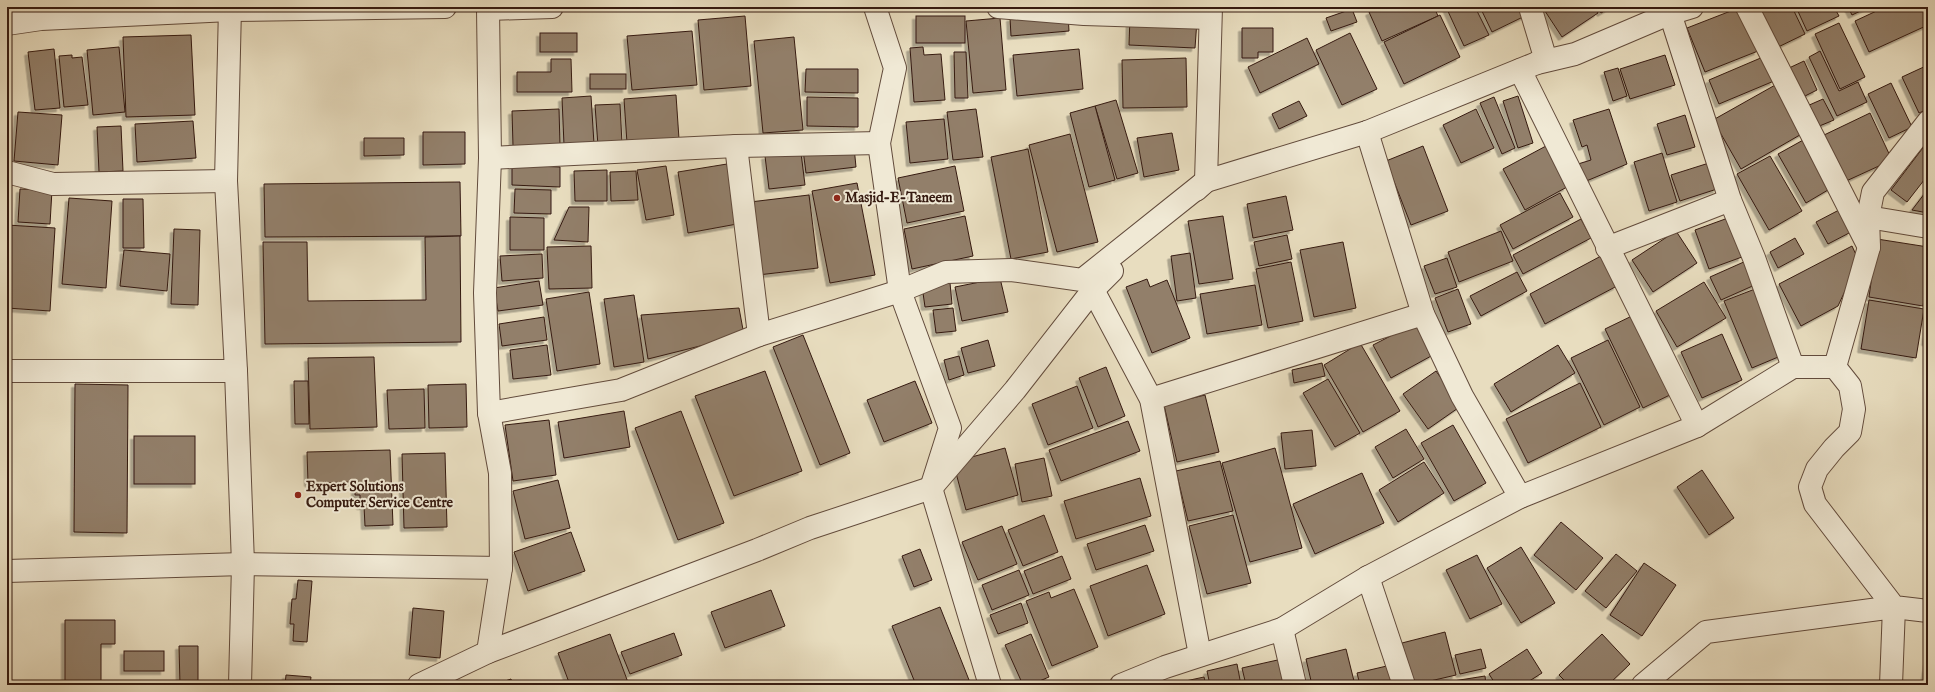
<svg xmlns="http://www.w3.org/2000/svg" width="1935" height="692" viewBox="0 0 1935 692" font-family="'IM FELL English',serif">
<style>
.building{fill:#927f6b;stroke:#351a10;filter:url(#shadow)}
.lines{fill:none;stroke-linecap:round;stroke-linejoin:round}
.minor-casing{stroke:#624b3c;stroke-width:24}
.minor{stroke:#f0e9d5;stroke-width:22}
.poi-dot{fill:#8f2418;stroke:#f0e9d5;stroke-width:1.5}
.labels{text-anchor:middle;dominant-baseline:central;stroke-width:4;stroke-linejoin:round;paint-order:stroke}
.poi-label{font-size:14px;font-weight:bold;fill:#351a10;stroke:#f0e9d5;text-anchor:start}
</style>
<defs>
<filter id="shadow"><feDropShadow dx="-3.5" dy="3.5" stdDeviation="0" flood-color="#0004"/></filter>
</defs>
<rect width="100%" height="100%" fill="#e8ddbf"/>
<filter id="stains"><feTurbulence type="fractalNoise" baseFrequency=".005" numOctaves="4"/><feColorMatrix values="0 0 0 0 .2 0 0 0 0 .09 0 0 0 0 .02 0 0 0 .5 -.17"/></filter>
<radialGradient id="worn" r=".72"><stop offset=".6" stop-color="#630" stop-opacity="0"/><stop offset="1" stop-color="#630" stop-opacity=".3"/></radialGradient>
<g class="building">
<path d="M1380,7H1434L1438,16L1382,41L1369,12Z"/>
<path d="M1446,7H1475L1489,35L1464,46Z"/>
<path d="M1480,7H1523L1527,15L1492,32Z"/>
<path d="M1594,7L1598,13L1562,37L1543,8Z"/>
<path d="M1597,7H1611L1601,13Z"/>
<path d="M1741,7L1758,51L1705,72L1687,28Z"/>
<path d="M1751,7H1792L1805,34L1772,50Z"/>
<path d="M1796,7H1834L1839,16L1807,31Z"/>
<path d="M1848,7H1869L1852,15Z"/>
<path d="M1885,7H1922L1928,20V25L1869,52L1855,21Z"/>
<path d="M1352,9L1357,22L1331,31L1326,18Z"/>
<path d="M1068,14L1069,31L1011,36L1010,18Z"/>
<path d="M1440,15L1460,57L1404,84L1384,42Z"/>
<path d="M745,16L751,86L704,90L698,20Z"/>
<rect x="916" y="16" width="49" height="27"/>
<path d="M1130,17L1197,20L1195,48L1129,45Z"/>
<path d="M1000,18L1006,90L973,93L966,21Z"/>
<path d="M1839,23L1865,77L1840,89L1815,34Z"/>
<path d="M1242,28H1273V52H1258V58H1242Z"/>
<path d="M692,31L697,85L632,90L627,36Z"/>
<rect x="540" y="33" width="37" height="19"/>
<path d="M1350,33L1377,89L1342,105L1316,50Z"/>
<path d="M191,35L195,115L126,117L123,37Z"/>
<path d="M794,37L803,130L763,133L754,41Z"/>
<path d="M1307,38L1319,64L1260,93L1248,67Z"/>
<path d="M119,47L125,112L93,115L87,50Z"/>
<path d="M923,47L924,55L941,54L945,100L914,102L910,48Z"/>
<path d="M54,49L60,108L35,110L28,52Z"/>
<path d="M1079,49L1083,89L1017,96L1013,55Z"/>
<path d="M1820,51L1839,91L1858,82L1867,102L1837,116L1809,57Z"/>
<path d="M954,52H966L968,98H955Z"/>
<path d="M72,55V58L82,57L88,105L64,107L59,56Z"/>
<path d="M1665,55L1675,85L1630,99L1620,69Z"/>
<path d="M1763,57L1774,81L1719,104L1709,80Z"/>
<path d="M1186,58L1187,107L1123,108L1122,60Z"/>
<path d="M551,59H571L572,92H517V72H551Z"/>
<path d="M1804,61L1817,90L1803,97L1789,68Z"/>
<path d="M1928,65V109L1919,113L1902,77Z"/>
<path d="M1618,68L1627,96L1613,101L1604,72Z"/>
<path d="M806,69H858V93L805,92Z"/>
<rect x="590" y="74" width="36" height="15"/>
<path d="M1891,83L1912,127L1889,138L1868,94Z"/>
<path d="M1777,84L1805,132L1741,169L1713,120Z"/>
<path d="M676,95L679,139L627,143L624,99Z"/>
<path d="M591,96L594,144L564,145L562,98Z"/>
<path d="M1518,96L1533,143L1518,148L1503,101Z"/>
<path d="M807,97L858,98V127L807,126Z"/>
<path d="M1494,97L1515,148L1502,154L1480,103Z"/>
<path d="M1823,99L1834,120L1817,127L1807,106Z"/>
<path d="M1116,100L1138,173L1117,179L1095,106Z"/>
<path d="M1299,101L1307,116L1279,129L1272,114Z"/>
<path d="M620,104L622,144L598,146L595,105Z"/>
<path d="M1095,106L1115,180L1089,187L1070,113Z"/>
<path d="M559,109L560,145L513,146L512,111Z"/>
<path d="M976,109L983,157L953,160L947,112Z"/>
<path d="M1476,109L1494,148L1461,163L1443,125Z"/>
<path d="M1609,109L1627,164L1584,182L1578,164L1591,160L1587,145L1582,147L1573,120Z"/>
<path d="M18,112L62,115L58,165L14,161Z"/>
<path d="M1870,113L1892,160L1844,182L1822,136Z"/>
<path d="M1685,115L1695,147L1667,155L1657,124Z"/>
<path d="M944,119L948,159L910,163L906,122Z"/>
<path d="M193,121L196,158L137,162L135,124Z"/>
<path d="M121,126L123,171L99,172L97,127Z"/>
<path d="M7,128H11L9,156H7Z"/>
<path d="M423,132H465V164L423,165Z"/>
<path d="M1172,133L1179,170L1144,177L1137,138Z"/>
<path d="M1070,134L1098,242L1057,252L1029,145Z"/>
<path d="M853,137L856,167L806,173L802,142Z"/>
<path d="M364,138H404V155L364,156Z"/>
<path d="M1805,139L1833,187L1806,203L1778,154Z"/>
<path d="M1928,141V175L1907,202L1891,190Z"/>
<path d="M1423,146L1448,211L1411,225L1386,161Z"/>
<path d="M1546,146L1567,187L1525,210L1503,169Z"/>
<path d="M1028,149L1048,252L1011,259L991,157Z"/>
<path d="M801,153L805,185L769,189L765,156Z"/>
<path d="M1662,153L1677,202L1649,211L1634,162Z"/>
<path d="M1770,156L1802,211L1769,230L1737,174Z"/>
<path d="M1709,163L1717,189L1680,201L1671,175Z"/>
<path d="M727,164L737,224L688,233L678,172Z"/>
<path d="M512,165L560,167V187L512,185Z"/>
<path d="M666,166L674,215L646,220L637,170Z"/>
<path d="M955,166L964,211L907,223L898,178Z"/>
<path d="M607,170V201H575L574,171Z"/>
<path d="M636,171L638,200L611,201L610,172Z"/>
<path d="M460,182L461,236L265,237L264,184Z"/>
<path d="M857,183L875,275L830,283L812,191Z"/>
<path d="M20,189L52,190L50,224L18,222Z"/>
<path d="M515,189L551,190V214L514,213Z"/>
<path d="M1928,189V213L1912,210Z"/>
<path d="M1560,193L1573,217L1513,249L1500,225Z"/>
<path d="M809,195L818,268L758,275L750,202Z"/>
<path d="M1286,196L1293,230L1253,238L1247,204Z"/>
<path d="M69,198L112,201L106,288L62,284Z"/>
<path d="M123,199H143L144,248H123Z"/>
<path d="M569,207H589L588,242L554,240Z"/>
<path d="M1839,210L1851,232L1828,244L1816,222Z"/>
<path d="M965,216L973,256L912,269L904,229Z"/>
<path d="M1223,216L1233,279L1199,284L1188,221Z"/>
<path d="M510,217L544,218V250H510Z"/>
<path d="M1728,218L1742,257L1709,269L1695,230Z"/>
<path d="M1581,219L1591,238L1523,274L1513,255Z"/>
<path d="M7,225L55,228L50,311L7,308Z"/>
<path d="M174,229L200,230L198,305L171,304Z"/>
<path d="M1501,231L1513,261L1459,282L1448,252Z"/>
<path d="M1676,231L1697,263L1653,292L1632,260Z"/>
<path d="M1287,235L1292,259L1259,266L1254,242Z"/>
<path d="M460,236L461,342L265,344L263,242H307L308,301L426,300L425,237Z"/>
<path d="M1795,238L1804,254L1778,268L1770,252Z"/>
<path d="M1877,239L1928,247V273L1923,306L1869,297Z"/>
<path d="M1343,242L1356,308L1314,317L1300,250Z"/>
<path d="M591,246L592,288L549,289L547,247Z"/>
<path d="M1852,246L1859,261L1838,306L1801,326L1779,284Z"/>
<path d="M124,250L170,254L167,291L120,286Z"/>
<path d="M1190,253L1196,298L1177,301L1171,256Z"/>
<path d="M542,254L543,278L502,281L500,256Z"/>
<path d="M1601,256L1617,286L1545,324L1530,294Z"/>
<path d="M1447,258L1457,287L1435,294L1424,266Z"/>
<path d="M1746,261L1757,284L1721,300L1710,277Z"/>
<path d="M1291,262L1303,321L1268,328L1256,269Z"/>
<path d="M1517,272L1527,291L1481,316L1470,296Z"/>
<path d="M1000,278L1008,312L962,321L955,287Z"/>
<path d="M1147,279L1150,287L1167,280L1190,338L1152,353L1126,287Z"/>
<path d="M539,281L543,305L498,311L494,288Z"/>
<path d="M1704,282L1726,318L1677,347L1656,311Z"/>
<path d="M950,283L952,304L925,307L922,286Z"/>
<path d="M1255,285L1262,325L1207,334L1200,294Z"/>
<path d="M1458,289L1471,324L1448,332L1435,298Z"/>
<path d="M1755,289L1783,355L1752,368L1724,301Z"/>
<path d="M589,292L600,364L557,371L546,299Z"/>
<path d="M634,295L644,362L614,367L604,299Z"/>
<path d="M1869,300L1924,309L1916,358L1861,349Z"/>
<path d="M739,308L744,335L648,359L641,315Z"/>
<path d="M953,308L956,331L936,333L933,310Z"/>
<path d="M1636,314L1674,393L1643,408L1605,329Z"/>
<path d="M544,317L547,340L502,346L499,324Z"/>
<path d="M1928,322V342H1925Z"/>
<path d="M1416,323L1433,355L1391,378L1373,345Z"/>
<path d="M1722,334L1742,380L1702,398L1681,352Z"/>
<path d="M803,335L850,453L820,465L773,347Z"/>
<path d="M988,340L995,366L968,373L961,348Z"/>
<path d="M1608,340L1640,407L1604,425L1571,358Z"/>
<path d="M1360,343L1400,411L1363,432L1324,365Z"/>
<path d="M547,345L551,375L513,379L510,350Z"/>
<path d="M1558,345L1575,373L1511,412L1494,384Z"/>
<path d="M959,356L964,375L949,380L944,360Z"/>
<path d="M374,357L377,427L310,429L308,358Z"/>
<path d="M1322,363L1325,376L1294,383L1292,370Z"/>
<path d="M1106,367L1125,416L1098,427L1079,378Z"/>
<path d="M765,371L802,471L734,496L695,396Z"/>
<path d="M1436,371L1461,406L1428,429L1403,394Z"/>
<path d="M1328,379L1360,433L1335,447L1303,393Z"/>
<path d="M294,381H308L309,424H295Z"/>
<path d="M915,381L932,423L884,442L867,400Z"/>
<path d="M1580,383L1601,427L1528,463L1506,419Z"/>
<path d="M75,384L128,385L127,533L74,532Z"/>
<path d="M466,384L467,427L429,428L428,385Z"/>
<path d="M1077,386L1093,428L1048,445L1032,404Z"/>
<path d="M424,389L425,428L389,429L387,390Z"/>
<path d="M1205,395L1219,452L1177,462L1164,405Z"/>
<path d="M624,411L630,447L564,458L558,422Z"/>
<path d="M681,411L724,523L678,540L635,428Z"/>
<path d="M549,420L556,475L513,481L505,425Z"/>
<path d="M1128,421L1140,451L1061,481L1049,450Z"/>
<path d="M1453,425L1486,483L1454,501L1421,443Z"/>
<path d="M1406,429L1424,459L1393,478L1375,447Z"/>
<path d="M1312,430L1316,466L1285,469L1281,433Z"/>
<rect x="134" y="436" width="61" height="48"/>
<path d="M1005,448L1018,495L966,510L953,462Z"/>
<path d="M1275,448L1302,548L1250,562L1222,463Z"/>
<path d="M390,450L393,525L365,526L364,506H360V495H355V482L308,483L307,452Z"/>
<path d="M445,453L447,527L404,528L402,454Z"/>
<path d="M1044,458L1052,496L1022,502L1015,464Z"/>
<path d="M1220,461L1233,511L1188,521L1176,471Z"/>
<path d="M1424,462L1444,493L1398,522L1379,490Z"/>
<path d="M1702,470L1734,518L1709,535L1677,487Z"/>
<path d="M1362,473L1384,523L1315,554L1293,504Z"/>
<path d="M1140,478L1151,516L1076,539L1064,501Z"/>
<path d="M558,480L570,528L525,539L513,491Z"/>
<path d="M1044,515L1058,552L1023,566L1008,530Z"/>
<path d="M1233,515L1251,583L1207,594L1189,526Z"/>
<path d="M1561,522L1603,558L1576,590L1534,555Z"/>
<path d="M1145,525L1154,551L1096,570L1087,544Z"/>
<path d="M1002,526L1017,564L978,580L962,542Z"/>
<path d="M571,532L585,571L528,591L514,552Z"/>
<path d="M1521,547L1555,603L1521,623L1487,568Z"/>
<path d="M920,549L932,580L914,587L902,556Z"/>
<path d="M1616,554L1637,571L1606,608L1585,591Z"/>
<path d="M1477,555L1502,604L1470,619L1446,570Z"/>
<path d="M1062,556L1071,579L1033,594L1024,571Z"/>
<path d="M1644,563L1676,585L1642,636L1610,615Z"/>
<path d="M1147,565L1165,614L1108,636L1090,586Z"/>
<path d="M1019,570L1029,595L992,610L982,585Z"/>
<path d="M298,580L312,581L307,642L293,641L294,624H290L292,599H296Z"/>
<path d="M1074,589L1098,647L1052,666L1026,601L1049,592L1051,598Z"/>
<path d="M771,590L785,626L725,648L711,612Z"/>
<path d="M1021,603L1028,623L998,634L990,615Z"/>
<path d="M940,607L971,685H916L892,626Z"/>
<path d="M413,608L444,611L440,658L409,655Z"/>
<path d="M65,620H115V644H101V685H65Z"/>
<path d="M1445,632L1456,675L1413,685L1402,643Z"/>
<path d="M674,633L682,655L630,674L621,652Z"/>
<path d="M610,634L629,685H570L558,653Z"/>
<path d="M1031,634L1049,677L1030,685H1023L1005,645Z"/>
<path d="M1602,634L1630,664L1608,685H1569L1559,675Z"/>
<path d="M179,646H198V685H180Z"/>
<path d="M1346,649L1355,685H1312L1306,659Z"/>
<path d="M1481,649L1486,668L1460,674L1455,655Z"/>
<path d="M1527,649L1542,673L1523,685H1496L1489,674Z"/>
<rect x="124" y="651" width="40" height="20"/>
<path d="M1928,657V681H1924Z"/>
<path d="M1282,659L1287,682L1272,685H1246L1242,668Z"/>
<path d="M1237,664L1241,685H1210L1207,671Z"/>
<path d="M1391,665L1396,685H1360L1357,673Z"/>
<path d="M286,675L311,677L310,685H285Z"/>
<path d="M1485,676L1486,685H1428Z"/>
<path d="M1204,677L1206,685H1181V682Z"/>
<path d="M511,679L513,685H493Z"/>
</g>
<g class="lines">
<defs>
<g id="minor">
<path d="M230,7L226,181L236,371L243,564L240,685"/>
<path d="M875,7L895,68L879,143L900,291L950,428L931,488L990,685"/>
<path d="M998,7L1084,14L1210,18"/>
<path d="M1530,7L1545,57L1537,63"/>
<path d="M1668,7L1730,200L1754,258L1793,367"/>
<path d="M1747,7L1869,247"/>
<path d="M488,9L552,7"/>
<path d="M7,24L41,19L230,10L445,7"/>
<path d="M1520,70L1697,426"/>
<path d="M1367,132L1423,314L1462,396L1520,497"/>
<path d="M736,146L759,335"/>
<path d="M490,158L736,146L879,143"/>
<path d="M7,172L53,184L226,181"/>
<path d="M1196,190L1206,181L1211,7"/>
<path d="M1868,217L1928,227"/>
<path d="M1607,248L1730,200"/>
<path d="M1093,290L1151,399L1200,655"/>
<path d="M1835,367L1869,247L1868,217L1873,192L1928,122"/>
<path d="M7,371H236"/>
<path d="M1151,399L1423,314"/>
<path d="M489,413L621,390L759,335L900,291L946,272L1011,270L1082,280L1206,181L1367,132L1537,63L1575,54L1669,14L1692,7"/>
<path d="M7,571L243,564L501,568"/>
<path d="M1368,577L1404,685"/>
<path d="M1282,629L1295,685"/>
<path d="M488,652L757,550L810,528L931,488L1015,390L1093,290L1112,271"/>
<path d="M419,685L488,652L501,568L500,473L489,413L485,293L490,158L488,9L500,7"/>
<path d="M1121,685L1165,667L1282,629L1368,577L1520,497L1697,426L1793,367H1835L1850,386L1854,409L1850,432L1834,448L1817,469L1810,487L1815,504L1894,607L1928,611"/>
<path d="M1643,685L1706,632L1894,607L1891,685"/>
</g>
</defs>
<use href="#minor" class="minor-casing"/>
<use href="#minor" class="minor"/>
</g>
<g class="poi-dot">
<circle cx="837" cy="198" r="4"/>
<circle cx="298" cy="495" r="4"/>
</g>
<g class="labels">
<g class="poi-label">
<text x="845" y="198">Masjid-E-Taneem</text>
<text x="306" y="487">Expert Solutions<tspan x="306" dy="16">Computer Service Centre</tspan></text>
</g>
</g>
<rect width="1935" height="692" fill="none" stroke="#e8ddbf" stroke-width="24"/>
<rect x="8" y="8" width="1919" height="676" fill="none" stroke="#351a10" stroke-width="2"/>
<rect x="12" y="12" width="1911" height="668" fill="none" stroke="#351a10"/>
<rect width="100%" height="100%" filter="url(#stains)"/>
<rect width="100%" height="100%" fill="url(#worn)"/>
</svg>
